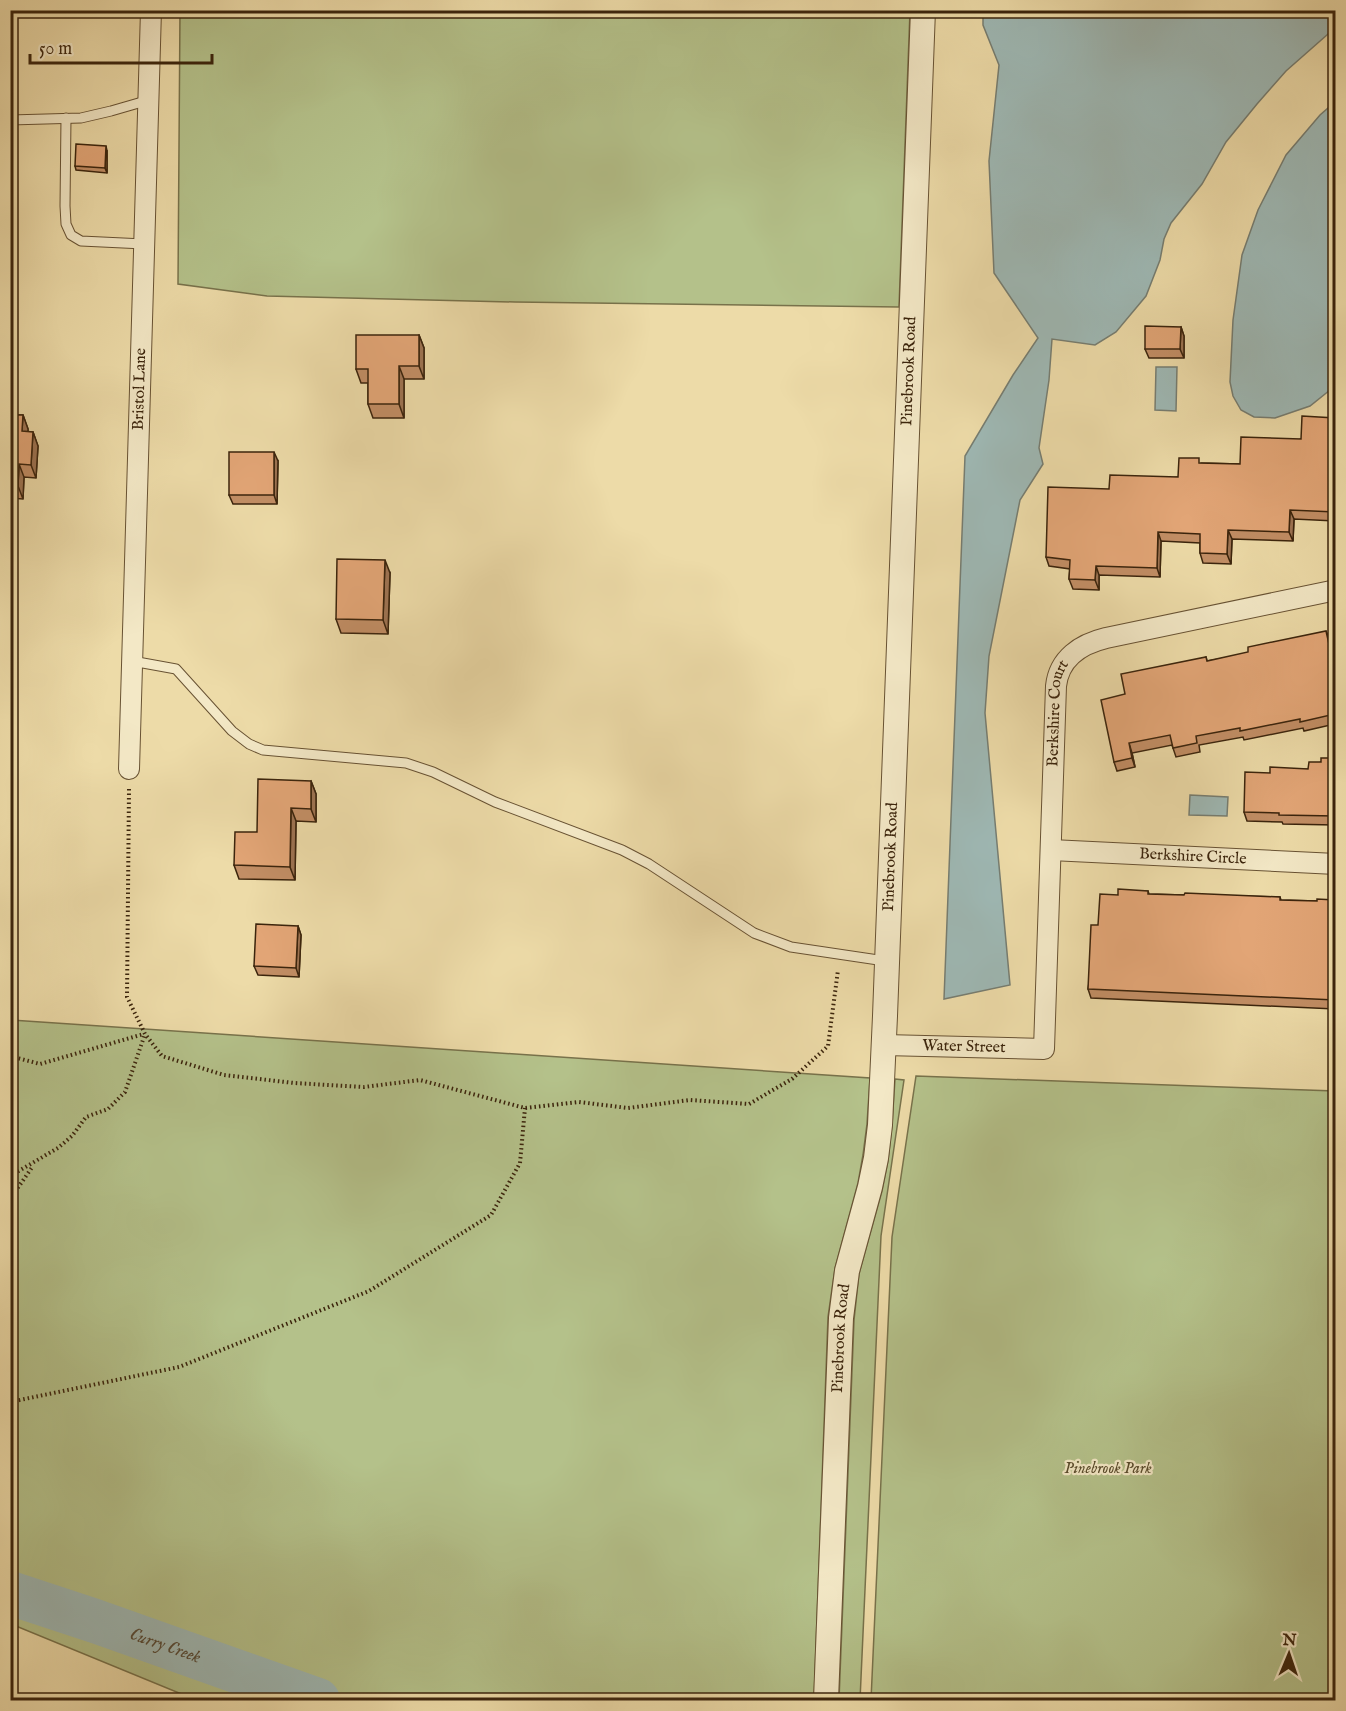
<svg xmlns="http://www.w3.org/2000/svg" width="1346" height="1711" viewBox="0 0 1346 1711" font-family="'IM FELL English',serif">
<style>
.green{fill:#b4c18a;stroke:#78724b;stroke-width:1.5}
.water{fill:#9eb8b4;stroke:#767d71;stroke-width:1.5}
.lines{fill:none;stroke-linecap:round;stroke-linejoin:round}
.river{stroke:#9eb8b4;stroke-width:44}
.service-casing{stroke:#685233;stroke-width:11}
.minor-casing{stroke:#685233;stroke-width:22}
.tertiary-casing{stroke:#685233;stroke-width:26}
.path{stroke:#3b240c;stroke-width:4;stroke-dasharray:1.5 3;stroke-linecap:butt}
.service{stroke:#f3e8c6;stroke-width:9}
.minor{stroke:#f3e8c6;stroke-width:20}
.tertiary{stroke:#f3e8c6;stroke-width:24}
.wall{fill:#c28e65;stroke:#3b240c;stroke-width:1.5}
.shaded-wall{fill:#9e7453;stroke:#3b240c;stroke-width:1.5}
.building{fill:#e2a576;stroke:#3b240c;stroke-width:1.5}
.labels{text-anchor:middle;dominant-baseline:central;stroke-width:4.5;stroke-linejoin:round;paint-order:stroke}
.street-label{font-size:16px;fill:#3b240c;stroke:#f3e8c6}
.park-label{font-size:16px;font-style:italic;fill:#594b2c;stroke:#f3e8c6}
.water-label{font-size:18px;font-style:italic;fill:#544936;stroke:#f3e8c6}
</style>
<rect width="100%" height="100%" fill="#eddba8"/>
<filter id="stains"><feTurbulence type="fractalNoise" baseFrequency=".00333" numOctaves="4"/><feColorMatrix values="0 0 0 0 .2 0 0 0 0 .09 0 0 0 0 .02 0 0 0 .5 -.17"/></filter>
<radialGradient id="worn" r=".72"><stop offset=".6" stop-color="#630" stop-opacity="0"/><stop offset="1" stop-color="#630" stop-opacity=".3"/></radialGradient>
<g class="green">
<path d="M180,11H910L899,307L515,302L267,296L178,284Z"/>
<path d="M11,1020L870,1078L867,1124L863,1155L858,1183L835,1268L828,1317L814,1700H196L11,1624Z"/>
<path d="M916,1076L1335,1091V1700H871L892,1237Z"/>
<path d="M895,1079L904,1080L881,1236L860,1700H839L854,1320L859,1274L882,1191L888,1161L892,1125Z"/>
</g>
<g class="water">
<path d="M983,11L1335,10L1336,27L1286,71L1257,104L1226,142L1202,184L1171,223L1164,239L1160,260L1146,296L1116,332L1095,345L1052,339L1049,380L1039,448L1043,464L1020,500L989,656L985,713L1010,985L944,999L965,456L1013,375L1038,338L994,273L989,161L999,65L983,25Z"/>
<path d="M1335,102V386L1310,406L1275,418L1254,417L1241,410L1233,396L1230,382L1233,320L1242,255L1258,210L1286,155L1320,115Z"/>
<path d="M1156,367H1177L1176,411L1155,410Z"/>
<path d="M1190,795L1228,797L1227,816L1189,815Z"/>
</g>
<g class="lines">
<path class="river" id="s1" d="M10,1593L95,1621L318,1700"/>
<defs>
<g id="service">
<path d="M66,118L65,206L66,224L71,235L81,241L144,244"/>
<path d="M10,120L81,118L111,111L149,100"/>
<path d="M132,661L176,669L232,731L249,744L263,750L406,763L433,772L495,802L622,850L649,864L754,933L791,947L885,961"/>
</g>
<g id="minor">
<path id="s2" d="M129,769L151,10"/>
<path id="s3" d="M1051,850L1336,864"/>
<path id="s4" d="M884,1045L1044,1049L1056,686C1059,658 1081,644 1106,638L1336,590"/>
</g>
<g id="tertiary">
<path id="s5" d="M826,1700L841,1318L847,1271L870,1187L876,1158L880,1125L885,1016L923,10"/>
</g>
</defs>
<use href="#service" class="service-casing"/>
<use href="#minor" class="minor-casing"/>
<use href="#tertiary" class="tertiary-casing"/>
<g class="path">
<path d="M129,789L127,997L145,1034L162,1056L224,1075L294,1083L364,1087L420,1080L525,1108L579,1102L628,1108L690,1100L749,1104L792,1079L828,1046L838,970"/>
<path d="M10,1056L40,1064L144,1034"/>
<path d="M10,1176L58,1148L72,1136L86,1117L108,1109L125,1092L145,1034"/>
<path d="M10,1199L33,1166"/>
<path d="M10,1402L179,1367L369,1291L491,1215L520,1163L525,1108"/>
</g>
<use href="#service" class="service"/>
<use href="#minor" class="minor"/>
<use href="#tertiary" class="tertiary"/>
</g>
<g class="wall">
<path d="M107,151V173L76,170L75,166Z"/>
<path d="M1181,327L1184,336V358H1149L1145,349Z"/>
<path d="M419,335L424,348V379H404V418H373L368,404V383H361L356,369Z"/>
<path d="M10,415H23L28,429V432H33L38,446L36,478L24,477L23,499L10,498Z"/>
<path d="M1335,418V521L1294,519L1293,541L1232,539L1231,564L1203,563L1200,553V543L1161,541L1160,577L1099,575V590L1073,589L1069,579L1070,569L1049,566L1046,557L1109,489L1178,477L1201,463L1240,464L1301,439Z"/>
<path d="M278,461L277,504H233L229,495Z"/>
<path d="M390,573L388,634L341,633L336,619Z"/>
<path d="M1330,640L1332,653L1335,652V724L1304,731L1303,728L1244,740L1243,737L1199,745L1200,752L1176,757L1172,745L1132,753L1135,767L1117,771L1114,762L1125,694L1206,657L1207,661Z"/>
<path d="M1335,758V825L1283,824L1282,822L1247,821L1244,812L1270,773L1308,769L1321,762Z"/>
<path d="M311,781L316,794V822L296,821L295,880L239,879L234,865L257,832Z"/>
<path d="M1148,891L1149,894L1184,895L1280,897L1281,900L1317,901L1335,900V1009L1091,998L1088,989L1098,925L1118,895Z"/>
<path d="M298,926L301,935L299,977L258,975L254,966Z"/>
</g>
<g class="shaded-wall">
<path d="M106,146L107,151V173L105,168Z"/>
<path d="M1181,327L1184,336V358L1180,349Z"/>
<path d="M419,335L424,348V379L419,366Z"/>
<path d="M399,366L404,379V418L399,404Z"/>
<path d="M23,415L28,429L27,445L22,431Z"/>
<path d="M33,432L38,446L36,478L31,465Z"/>
<path d="M274,452L278,461L277,504L274,495Z"/>
<path d="M19,464L24,477L23,499L18,486Z"/>
<path d="M1290,510L1294,519L1293,541L1289,532Z"/>
<path d="M1228,530L1232,539L1231,564L1227,554Z"/>
<path d="M1158,532L1161,541L1160,577L1157,568Z"/>
<path d="M385,560L390,573L388,634L383,620Z"/>
<path d="M1096,566L1099,575V590L1095,580Z"/>
<path d="M1326,631L1330,640L1334,662L1331,653Z"/>
<path d="M1129,743L1132,753L1135,767L1132,758Z"/>
<path d="M311,781L316,794V822L311,809Z"/>
<path d="M291,808L296,821L295,880L290,867Z"/>
<path d="M298,926L301,935L299,977L296,968Z"/>
</g>
<g class="building">
<path d="M76,144L106,146L105,168L75,166Z"/>
<path d="M1145,326L1181,327L1180,349H1145Z"/>
<path d="M356,335H419V366H399V404H368V369H356Z"/>
<path d="M10,415H23L22,431L33,432L31,465L19,464L18,486L10,485Z"/>
<path d="M1302,416L1335,418V512L1290,510L1289,532L1228,530L1227,554L1200,553V534L1158,532L1157,568L1096,566L1095,580L1069,579L1070,560L1046,557L1048,487L1109,489L1110,475L1178,477L1179,458H1199V463L1240,464L1241,437L1301,439Z"/>
<rect x="229" y="452" width="45" height="43"/>
<path d="M337,559L385,560L383,620L336,619Z"/>
<path d="M1326,631L1331,653L1335,652V714L1300,722V719L1240,731V728L1196,736L1197,743L1173,748L1170,735L1129,743L1132,758L1114,762L1101,700L1125,694L1121,674L1206,657L1207,661L1248,652V647Z"/>
<path d="M1321,758H1335V816L1279,815V813L1244,812L1245,772L1270,773V767L1308,769L1309,762H1321Z"/>
<path d="M258,779L311,781V809L291,808L290,867L234,865L235,832H257Z"/>
<path d="M1118,889L1148,891V894L1184,895L1185,893L1280,897V900L1317,901V899L1335,900V1000L1088,989L1091,925H1098L1100,894L1118,895Z"/>
<path d="M256,924L298,926L296,968L254,966Z"/>
</g>
<g class="labels">
<g class="street-label">
<text stroke="none"><textPath href="#s5" startOffset="1334">Pinebrook Road</textPath></text>
<text stroke="none"><textPath href="#s2" startOffset="380">Bristol Lane</textPath></text>
<text stroke="none"><textPath href="#s4" startOffset="496">Berkshire Court</textPath></text>
<text stroke="none"><textPath href="#s3" startOffset="142">Berkshire Circle</textPath></text>
<text stroke="none"><textPath href="#s5" startOffset="848">Pinebrook Road</textPath></text>
<text stroke="none"><textPath href="#s4" startOffset="80">Water Street</textPath></text>
<text stroke="none"><textPath href="#s5" startOffset="362">Pinebrook Road</textPath></text>
</g>
<g class="park-label">
<text x="1108" y="1469">Pinebrook Park</text>
</g>
<g class="water-label">
<text stroke="none"><textPath href="#s1" startOffset="164">Curry Creek</textPath></text>
</g>
</g>
<rect width="1346" height="1711" fill="none" stroke="#eddba8" stroke-width="36"/>
<rect x="12" y="12" width="1322" height="1687" fill="none" stroke="#3b240c" stroke-width="3"/>
<rect x="18" y="18" width="1310" height="1675" fill="none" stroke="#3b240c" stroke-width="1.5"/>
<g transform="translate(1289 1654) rotate(2)" stroke="#f3e8c6" stroke-width="4.5" paint-order="stroke">
<path d="M0-4.5L10 22L0 15L-10 22Z" fill="#3b240c"/>
<text y="-9" font-size="16" font-weight="bold" text-anchor="middle" fill="#3b240c">N</text>
</g>
<path d="M30 54v9h182v-9" fill="none" stroke="#3b240c" stroke-width="3"/>
<text x="39" y="54" font-size="18" fill="#3b240c" stroke="#f3e8c6" stroke-width="4.5" paint-order="stroke">50 m</text>
<rect width="100%" height="100%" filter="url(#stains)"/>
<rect width="100%" height="100%" fill="url(#worn)"/>
</svg>
